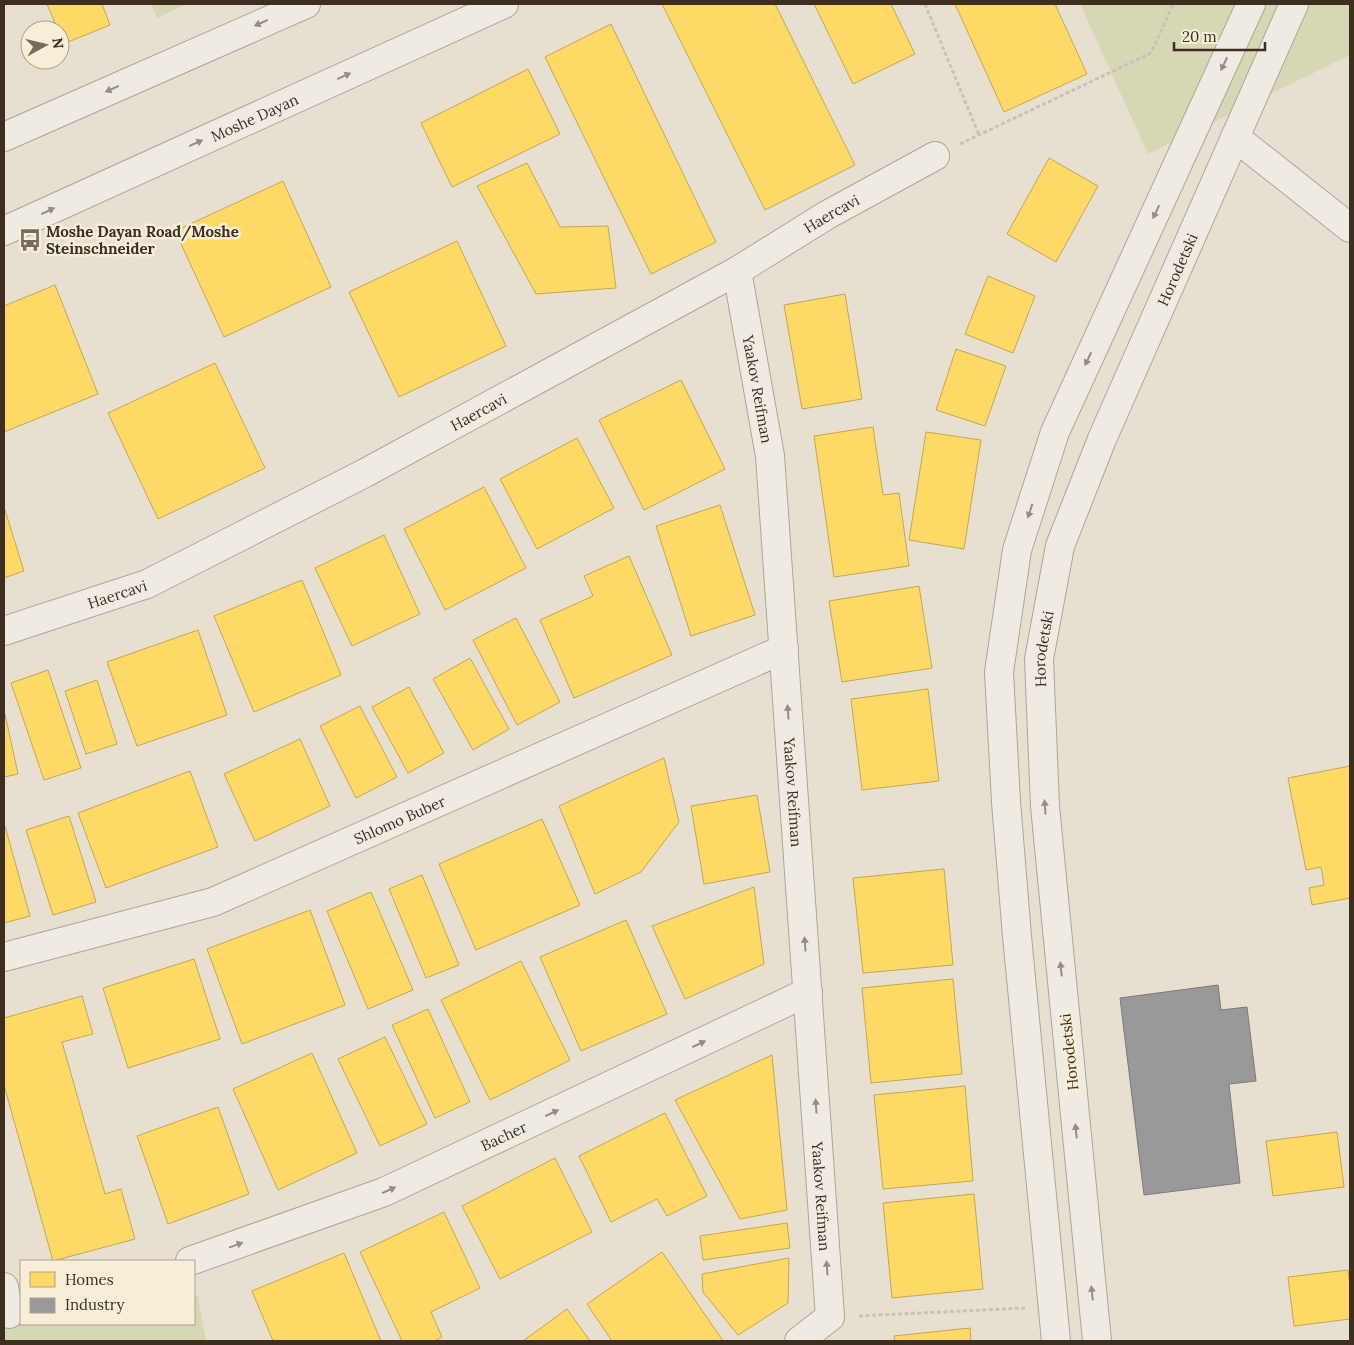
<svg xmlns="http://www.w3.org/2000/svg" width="1354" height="1345" viewBox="0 0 1354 1345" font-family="Lora,serif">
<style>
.green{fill:#d6d7b3}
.homes{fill:#ffd966;stroke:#c5a651}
.industry{fill:#999;stroke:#7d7975}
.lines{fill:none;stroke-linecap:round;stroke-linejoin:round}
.minor-casing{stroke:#ada599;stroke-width:30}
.path{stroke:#c8c2b9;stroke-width:3;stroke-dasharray:4 2.5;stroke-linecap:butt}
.minor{stroke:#efebe3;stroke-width:28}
.oneway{fill:#968c82}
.labels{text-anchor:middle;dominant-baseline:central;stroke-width:5;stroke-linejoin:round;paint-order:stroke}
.street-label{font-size:15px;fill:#3d2e20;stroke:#f7eed8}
.poi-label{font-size:15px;font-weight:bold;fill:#3d2e20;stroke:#f7eed8;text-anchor:start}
</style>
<rect width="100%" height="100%" fill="#e7e0d1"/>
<g class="green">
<path d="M151,4H187L157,18Z"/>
<path d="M1080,4H1350V55L1148,154Z"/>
<path d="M194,1296H198L206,1341H4V1318L21,1316V1324H194Z"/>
</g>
<g class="homes">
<path d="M47,4H102L110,25L63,44L60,36V30H58Z"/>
<path d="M662,4H775L855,165L765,210Z"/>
<path d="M814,4H891L915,54L853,84Z"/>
<path d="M955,4H1055L1087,74L1004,112Z"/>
<path d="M611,24L716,242L651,274L545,57Z"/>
<path d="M528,69L560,134L452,187L421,123Z"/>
<path d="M1049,158L1098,186L1056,262L1007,234Z"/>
<path d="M527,163L560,227L608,226L616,288L536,294L477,186Z"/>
<path d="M283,181L331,287L224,337L175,231Z"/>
<path d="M457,241L506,346L399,397L349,292Z"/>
<path d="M988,276L1035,296L1013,353L965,334Z"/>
<path d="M55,285L98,394L4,432V306Z"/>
<path d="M845,294L862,399L802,409L784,305Z"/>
<path d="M956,349L1006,366L985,426L936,410Z"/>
<path d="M215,363L265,468L158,519L108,413Z"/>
<path d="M681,380L725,469L644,510L599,420Z"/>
<path d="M873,427L883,495L899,493L909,566L834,577L814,436Z"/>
<path d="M926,432L981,440L964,549L909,540Z"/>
<path d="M577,438L614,508L537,549L500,479Z"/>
<path d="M484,487L526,568L445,610L404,529Z"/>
<path d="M720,505L755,615L691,636L656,526Z"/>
<path d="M4,507L24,571L4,578Z"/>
<path d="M384,535L420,614L352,646L315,568Z"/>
<path d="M629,556L672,655L574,698L540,620L593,596L584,576Z"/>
<path d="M302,580L341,675L254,712L214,616Z"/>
<path d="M919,586L932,668L842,682L829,601Z"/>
<path d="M516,618L560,702L517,725L473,640Z"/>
<path d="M198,630L227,715L137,746L107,662Z"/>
<path d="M470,658L509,729L473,750L433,679Z"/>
<path d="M48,670L81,768L44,780L11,683Z"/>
<path d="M97,680L117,744L86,754L65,691Z"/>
<path d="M409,687L444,753L408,773L372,707Z"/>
<path d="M928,689L939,781L862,790L851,699Z"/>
<path d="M360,706L397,777L356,798L320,726Z"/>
<path d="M5,714L18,774L4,777V715Z"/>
<path d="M300,739L330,806L255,841L224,774Z"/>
<path d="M664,758L679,822L641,872L595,894L559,806Z"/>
<path d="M1350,766V898L1312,905L1309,888L1324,885L1321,867L1306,870L1288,778Z"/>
<path d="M190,771L218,847L106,888L78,813Z"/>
<path d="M757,795L770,872L704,884L691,806Z"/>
<path d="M69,816L96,902L53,915L26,830Z"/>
<path d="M542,819L580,905L476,950L439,864Z"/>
<path d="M5,826L30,916L4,923V827Z"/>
<path d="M944,869L953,965L863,973L853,878Z"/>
<path d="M422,875L459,965L426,978L389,889Z"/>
<path d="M754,887L764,964L685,999L652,926Z"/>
<path d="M371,892L413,990L368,1009L327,911Z"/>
<path d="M310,910L345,1005L242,1044L207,949Z"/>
<path d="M626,920L667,1014L581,1051L540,957Z"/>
<path d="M194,959L220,1039L128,1068L103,988Z"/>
<path d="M521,961L570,1060L490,1100L441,1000Z"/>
<path d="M953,979L962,1074L871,1083L862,988Z"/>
<path d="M82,996L93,1034L62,1042L105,1194L121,1189L135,1239L53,1261L4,1085V1018Z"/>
<path d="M428,1009L470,1102L435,1118L392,1025Z"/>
<path d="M385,1037L427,1124L380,1146L338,1059Z"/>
<path d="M312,1053L357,1153L278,1190L233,1089Z"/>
<path d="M772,1055L787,1210L740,1219L675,1100Z"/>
<path d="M965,1086L973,1181L883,1189L874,1095Z"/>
<path d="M218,1107L249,1194L168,1224L137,1136Z"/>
<path d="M665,1113L707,1196L667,1216L657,1199L611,1222L579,1156Z"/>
<path d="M1337,1132L1344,1187L1273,1196L1266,1141Z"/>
<path d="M555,1158L592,1232L500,1279L462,1206Z"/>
<path d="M974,1194L983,1289L892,1298L883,1203Z"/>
<path d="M444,1212L480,1288L431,1312L442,1337L434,1341H402L360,1252Z"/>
<path d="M787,1223L790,1248L703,1260L700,1236Z"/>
<path d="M662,1252L723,1341H612L587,1304Z"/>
<path d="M344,1253L381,1341H273L252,1291Z"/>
<path d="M789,1258L788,1303L738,1335L703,1292L702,1274Z"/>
<path d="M1348,1270L1350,1286V1319L1294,1326L1288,1277Z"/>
<path d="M567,1309L590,1341H523Z"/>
<path d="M970,1328L971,1341H895L894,1336Z"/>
</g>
<path class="industry" d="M1218,985L1221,1010L1247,1007L1256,1081L1229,1084L1240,1183L1144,1195L1120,998Z"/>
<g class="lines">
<defs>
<g id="minor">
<path d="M4,137L306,4"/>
<path d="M1235,137L1350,228"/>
<path id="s1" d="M4,231L504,4"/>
<path id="s2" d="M737,271L770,456L830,1317L799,1341"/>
<path id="s3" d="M4,631L147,584L365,473L737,271L827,215L935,156"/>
<path id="s4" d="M4,957L213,902L784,649"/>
<path id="s5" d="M190,1261L384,1192L808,992"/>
<path d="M4,1287L9,1314"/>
<path d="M1056,1341L1017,936L1006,802L999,672L1017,550L1055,432L1251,4"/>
<path id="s6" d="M1097,1341L1045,806L1039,659L1060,546L1102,439L1294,4"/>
</g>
</defs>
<use href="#minor" class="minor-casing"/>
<g class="path">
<path d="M925,4L979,135"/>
<path d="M960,144L1151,53L1173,4"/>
<path d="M859,1316L1025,1308"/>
</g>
<use href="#minor" class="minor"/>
</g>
<defs><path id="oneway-solid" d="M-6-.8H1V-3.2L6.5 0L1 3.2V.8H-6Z" transform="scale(1.25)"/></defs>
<g class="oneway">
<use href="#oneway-solid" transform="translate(261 23) rotate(156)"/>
<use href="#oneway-solid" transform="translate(1224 64) rotate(115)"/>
<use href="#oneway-solid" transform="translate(344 76) rotate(-24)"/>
<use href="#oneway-solid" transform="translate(112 89) rotate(156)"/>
<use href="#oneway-solid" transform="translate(196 143) rotate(-24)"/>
<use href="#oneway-solid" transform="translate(48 211) rotate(-25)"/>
<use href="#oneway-solid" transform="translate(1156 212) rotate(115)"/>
<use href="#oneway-solid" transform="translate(1088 359) rotate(115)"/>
<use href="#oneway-solid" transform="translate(1030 511) rotate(108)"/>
<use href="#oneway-solid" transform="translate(788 712) rotate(-94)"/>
<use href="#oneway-solid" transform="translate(1045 807) rotate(-94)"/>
<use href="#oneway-solid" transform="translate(805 944) rotate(-94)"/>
<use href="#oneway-solid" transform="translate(1061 969) rotate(-96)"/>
<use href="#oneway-solid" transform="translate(699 1044) rotate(-25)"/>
<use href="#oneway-solid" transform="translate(816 1106) rotate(-94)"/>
<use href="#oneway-solid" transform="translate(552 1113) rotate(-25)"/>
<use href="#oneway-solid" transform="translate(1076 1131) rotate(-96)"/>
<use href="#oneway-solid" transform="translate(389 1190) rotate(-24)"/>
<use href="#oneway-solid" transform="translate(236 1245) rotate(-20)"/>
<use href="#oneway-solid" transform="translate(827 1268) rotate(-94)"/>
<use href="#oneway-solid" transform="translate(1092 1293) rotate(-96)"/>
</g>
<defs>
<symbol id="bus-bare" viewBox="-9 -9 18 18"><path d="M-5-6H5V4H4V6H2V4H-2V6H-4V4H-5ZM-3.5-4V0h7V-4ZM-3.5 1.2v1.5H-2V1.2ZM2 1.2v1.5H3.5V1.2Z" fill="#786c5e" stroke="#f7eed8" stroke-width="2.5" paint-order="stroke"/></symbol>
</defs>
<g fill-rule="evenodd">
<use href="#bus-bare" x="14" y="224" width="32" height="32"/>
</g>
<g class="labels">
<g class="street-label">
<text stroke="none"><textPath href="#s1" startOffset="275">Moshe Dayan</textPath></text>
<text stroke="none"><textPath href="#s3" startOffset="929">Haercavi</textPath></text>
<text stroke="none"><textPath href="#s6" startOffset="1100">Horodetski</textPath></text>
<text stroke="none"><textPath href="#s2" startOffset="120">Yaakov Reifman</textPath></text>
<text stroke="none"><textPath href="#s3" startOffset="524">Haercavi</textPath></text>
<text stroke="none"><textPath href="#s3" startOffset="119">Haercavi</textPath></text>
<text stroke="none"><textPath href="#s6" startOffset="695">Horodetski</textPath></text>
<text stroke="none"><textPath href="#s2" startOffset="525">Yaakov Reifman</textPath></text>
<text stroke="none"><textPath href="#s4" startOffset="420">Shlomo Buber</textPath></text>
<text transform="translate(1069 1052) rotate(-96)">Horodetski</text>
<text stroke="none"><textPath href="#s5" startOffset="338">Bacher</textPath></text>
<text stroke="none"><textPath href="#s2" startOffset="930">Yaakov Reifman</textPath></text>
</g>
<g class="poi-label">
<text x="46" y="231">Moshe Dayan Road/Moshe<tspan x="46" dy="17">Steinschneider</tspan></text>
</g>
</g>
<rect width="1354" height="1345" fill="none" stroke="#3d2e20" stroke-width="10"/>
<rect x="20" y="1260" width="175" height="65" fill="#f7eed8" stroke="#ada18e"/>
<rect x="30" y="1272" width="25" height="15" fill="#ffd966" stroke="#ada18e"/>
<text x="65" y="1285" font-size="15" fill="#3d2e20">Homes</text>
<rect x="30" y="1298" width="25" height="15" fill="#999999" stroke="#ada18e"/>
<text x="65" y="1310" font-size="15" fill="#3d2e20">Industry</text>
<g transform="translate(45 45) rotate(82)"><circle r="24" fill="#f7eed8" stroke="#ada18e"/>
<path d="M0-4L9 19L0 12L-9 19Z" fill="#786c5e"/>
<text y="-8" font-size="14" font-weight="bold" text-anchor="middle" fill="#3d2e20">N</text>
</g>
<path d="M1174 42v8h91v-8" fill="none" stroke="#3d2e20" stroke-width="2.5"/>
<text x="1182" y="42" font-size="15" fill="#3d2e20" stroke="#f7eed8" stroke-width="4" paint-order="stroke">20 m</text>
</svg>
